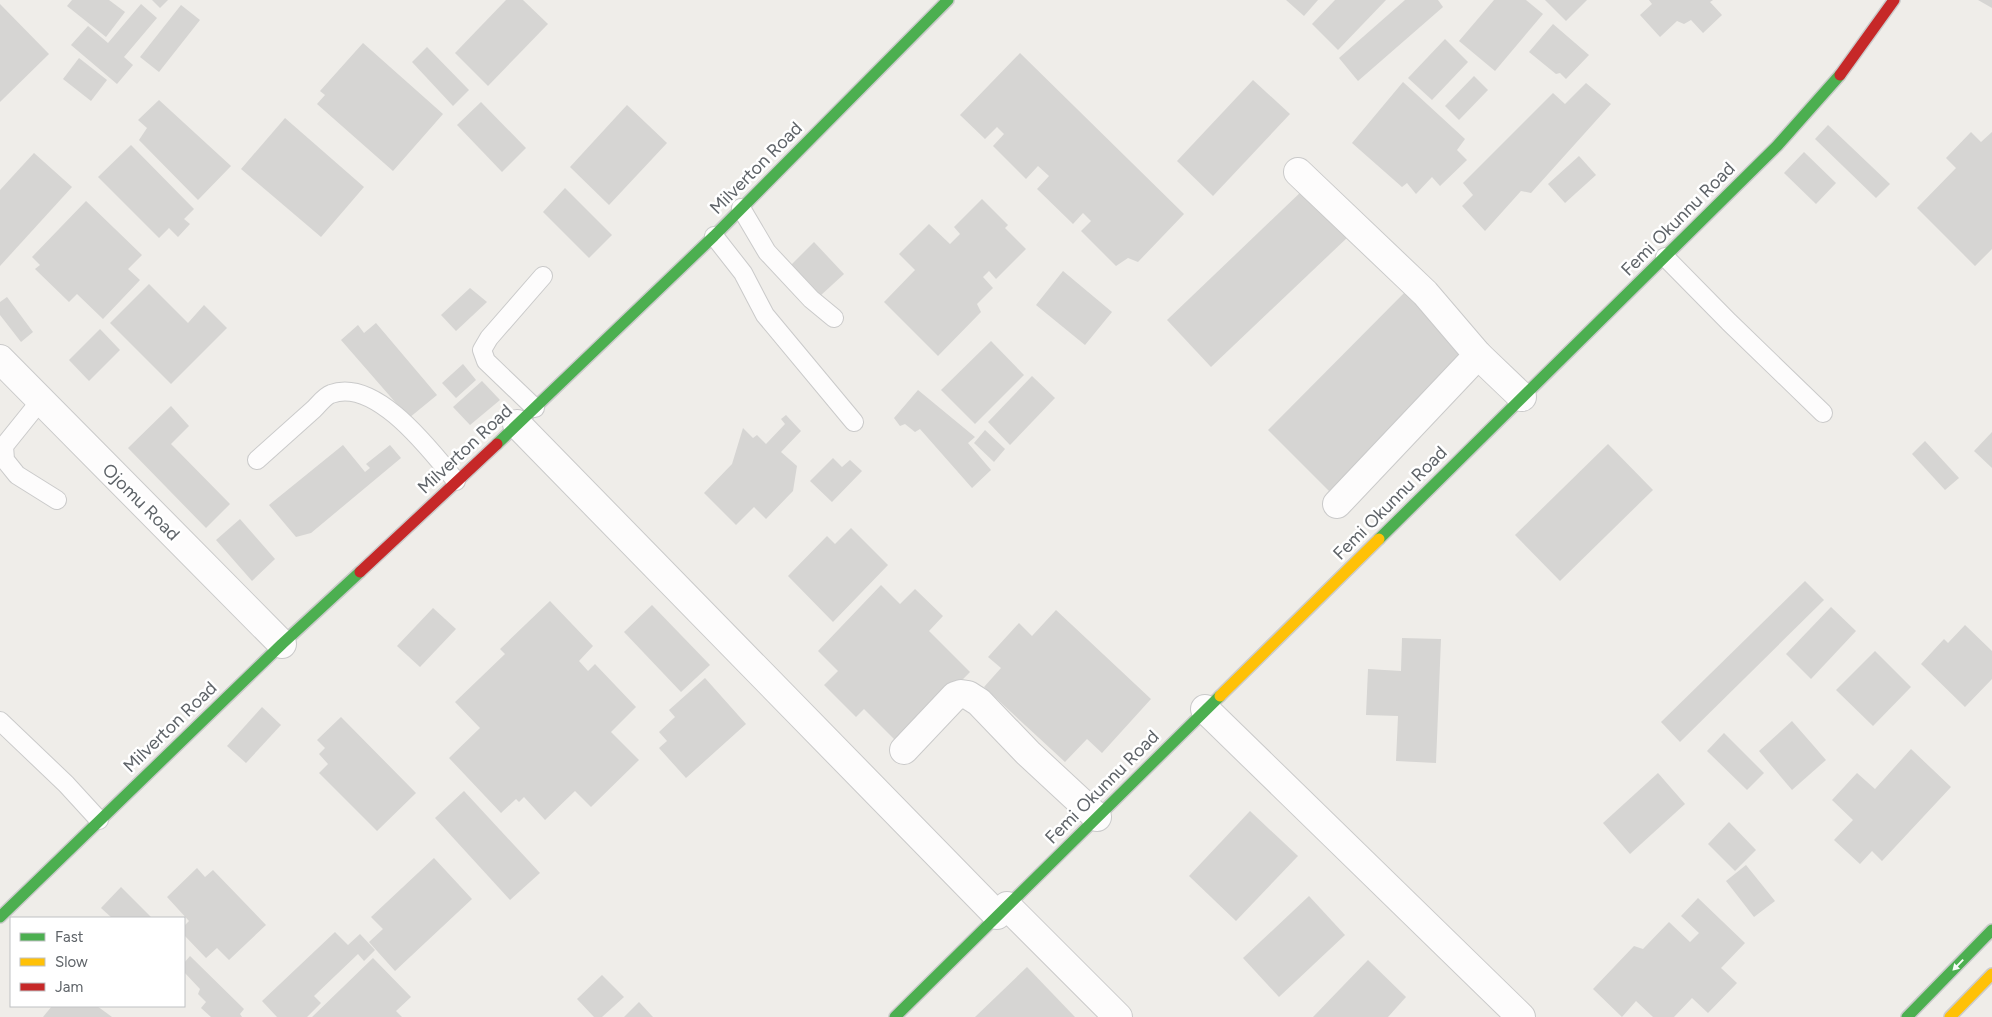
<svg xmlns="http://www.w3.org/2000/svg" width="1992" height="1017" viewBox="0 0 1992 1017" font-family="Figtree,sans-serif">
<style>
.building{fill:#d6d5d3}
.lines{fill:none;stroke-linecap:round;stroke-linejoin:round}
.lane-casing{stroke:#cacaca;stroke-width:20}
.street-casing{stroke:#cacaca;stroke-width:30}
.fast-casing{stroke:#cbcbcb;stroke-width:14}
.slow-casing{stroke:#cbcbcb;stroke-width:14}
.jam-casing{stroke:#cbcbcb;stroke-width:14}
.lane{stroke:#fdfcfc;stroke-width:18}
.street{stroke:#fdfcfc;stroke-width:28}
.fast{stroke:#4caf50;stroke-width:11}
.slow{stroke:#ffc107;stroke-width:11}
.jam{stroke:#c62828;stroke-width:11}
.oneway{fill:#f6fbf6}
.labels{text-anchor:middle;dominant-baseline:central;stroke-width:5;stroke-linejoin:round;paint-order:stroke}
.street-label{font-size:18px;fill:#5e6368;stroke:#fff}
</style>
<rect width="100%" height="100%" fill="#efede9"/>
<g class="building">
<path d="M72,0H109L125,12L106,37L67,6Z"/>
<path d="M152,0H168L160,8Z"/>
<path d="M506,0H523L548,24L488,86L455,53Z"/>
<path d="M1286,0H1318L1304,16Z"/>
<path d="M1335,0H1386L1338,50L1312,24Z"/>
<path d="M1405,0H1438L1443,7L1358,81L1339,58Z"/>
<path d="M1494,0H1526L1543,14L1495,71L1459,41Z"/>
<path d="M1545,0H1587L1566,21Z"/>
<path d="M1649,0H1713L1710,2L1722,15L1703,33L1691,20L1684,24L1677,21L1660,37L1640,15L1652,4Z"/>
<path d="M1978,0H1992V8Z"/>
<path d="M0,4L49,54L0,102Z"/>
<path d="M141,4L157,18L124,57L133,65L117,84L71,45L88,26L108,43Z"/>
<path d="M181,5L200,20L159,72L140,57Z"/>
<path d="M1553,24L1589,55L1566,79L1560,73L1556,74L1529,52Z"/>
<path d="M1445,39L1468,62L1432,100L1408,78Z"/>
<path d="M363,43L443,114L393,171L317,104L325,95L320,91Z"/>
<path d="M427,47L469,90L453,106L412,62Z"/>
<path d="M1020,53L1184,214L1138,262L1128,258L1116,266L1081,231L1091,221L1083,213L1073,224L1037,189L1049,176L1038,166L1026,179L993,146L1004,134L997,127L985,139L960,115Z"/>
<path d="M79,58L107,80L91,101L63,79Z"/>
<path d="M1474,76L1488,90L1459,120L1445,106Z"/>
<path d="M1253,80L1290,114L1213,196L1177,161Z"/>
<path d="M1403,82L1465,139L1457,150L1467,160L1440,186L1432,177L1416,194L1407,183L1402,187L1352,143Z"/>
<path d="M1586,83L1611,104L1531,193L1521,191L1485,231L1462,206L1473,195L1463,183L1553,93L1565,104Z"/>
<path d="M159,100L231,166L198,200L139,140L147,128L138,120Z"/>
<path d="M481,102L526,148L502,172L457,125Z"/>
<path d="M627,105L667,143L609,205L570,167Z"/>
<path d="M285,118L364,187L321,237L241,169Z"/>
<path d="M1828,125L1890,184L1876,198L1815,139Z"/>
<path d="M1971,132L1981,142L1992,132V249L1975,266L1917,208L1956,168L1946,158Z"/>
<path d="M131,145L194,209L184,219L190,224L178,237L169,228L159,238L98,177Z"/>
<path d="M1804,152L1836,183L1816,204L1784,173Z"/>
<path d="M34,153L72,187L0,266V190Z"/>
<path d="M1579,156L1596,175L1565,203L1548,184Z"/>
<path d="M565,188L612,235L589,258L543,212Z"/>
<path d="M1304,189L1349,236L1211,367L1167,320Z"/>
<path d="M982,199L1008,225L1005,228L1026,249L996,279L989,271L983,277L993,288L977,304L981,312L938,356L884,302L915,270L899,254L929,224L950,244L960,234L954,227Z"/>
<path d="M86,201L142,255L128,269L140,280L103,319L77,294L69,302L35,269L40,265L32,257Z"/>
<path d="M814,242L844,274L820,296L791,265Z"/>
<path d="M1063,271L1112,312L1085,345L1036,305Z"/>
<path d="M149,284L188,323L204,305L227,328L171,384L110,323Z"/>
<path d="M470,288L487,302L456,331L441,315Z"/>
<path d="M1408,289L1469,350L1329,491L1268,430Z"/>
<path d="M7,297L33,332L21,342L0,315V302Z"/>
<path d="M376,323L437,395L409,418L341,340L358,325L364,333Z"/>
<path d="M100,329L120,350L89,381L69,360Z"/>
<path d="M991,341L1024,375L975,424L941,390Z"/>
<path d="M463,364L476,380L456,398L442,383Z"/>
<path d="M1032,376L1055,398L1010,445L988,422Z"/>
<path d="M482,381L500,400L470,425L453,407Z"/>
<path d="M918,390L975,437L968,443L991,470L972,488L920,429L915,432L905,424L900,426L894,418Z"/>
<path d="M171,406L189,426L171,444L230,504L206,528L128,448Z"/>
<path d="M786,415L801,431L781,452L797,466L793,491L766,519L754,507L736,525L704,493L732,464L743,428L753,438L757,435L766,444L785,424L781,419Z"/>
<path d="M985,430L1005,449L994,462L974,443Z"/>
<path d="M1992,432V468L1974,451Z"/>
<path d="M1925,441L1959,478L1945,490L1912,454Z"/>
<path d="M1608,444L1653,490L1560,581L1515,535Z"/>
<path d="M343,445L365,472L370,468L366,464L390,445L401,458L311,533L296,537L269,505Z"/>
<path d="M833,458L842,467L850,460L862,471L832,502L810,481Z"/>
<path d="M240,519L275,559L252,581L216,540Z"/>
<path d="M851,528L888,565L833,622L788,576L827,536L835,544Z"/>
<path d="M1805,581L1824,600L1680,742L1661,722Z"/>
<path d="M881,585L900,604L915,589L943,616L929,631L970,672L899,744L864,709L856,717L824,685L838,671L818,651Z"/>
<path d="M550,601L593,646L579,661L588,671L595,664L636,707L611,732L639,760L591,807L575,791L545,820L524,797L519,802L516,799L501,813L449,758L480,728L455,702L505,654L500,649Z"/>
<path d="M652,605L710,665L681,692L624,632Z"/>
<path d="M1831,607L1856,631L1811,679L1786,654Z"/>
<path d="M433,608L456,629L420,667L397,646Z"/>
<path d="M1056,610L1151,699L1102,753L1087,739L1065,762L984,687L1001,668L988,657L1019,623L1032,636Z"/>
<path d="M1965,625L1992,651V679L1965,707L1921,664L1944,639L1948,643Z"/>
<path d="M1402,638L1441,639L1436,763L1396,761L1398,716L1366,715L1368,669L1401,671Z"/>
<path d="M1875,651L1911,687L1873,726L1836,690Z"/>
<path d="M705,678L746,724L686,778L659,748L667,741L659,732L675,717L669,710Z"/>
<path d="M262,707L281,725L246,763L227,746Z"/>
<path d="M341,717L416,793L377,831L319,773L328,764L319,754L325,748L317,740Z"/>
<path d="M1792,721L1826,760L1792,790L1759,751Z"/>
<path d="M1724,733L1764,773L1747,790L1707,751Z"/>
<path d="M1911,749L1951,787L1882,861L1872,851L1860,864L1834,840L1853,820L1832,800L1857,773L1875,789Z"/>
<path d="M1658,773L1685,804L1630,854L1603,823Z"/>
<path d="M464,791L540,873L510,900L435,818Z"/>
<path d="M1250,811L1298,856L1236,921L1189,876Z"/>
<path d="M1729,822L1756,850L1735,871L1708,844Z"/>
<path d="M434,858L472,899L395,971L369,942L383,929L371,917Z"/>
<path d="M1746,865L1775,901L1754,917L1726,881Z"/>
<path d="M197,868L205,877L213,870L266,925L229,960L217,948L206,958L184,935V926L189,921L167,897Z"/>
<path d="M121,887L152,918H112L101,908Z"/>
<path d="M1309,896L1345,935L1279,997L1243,958Z"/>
<path d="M1698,898L1745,943L1721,968L1737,983L1708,1013L1692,998L1674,1017H1653L1636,1001L1622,1017L1593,989L1634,946L1643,949L1669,922L1690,942L1699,933L1681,916Z"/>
<path d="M335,932L348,945L360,934L375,950L364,961L358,954L314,996L321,1003L307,1017H277L262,1001Z"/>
<path d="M190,956L244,1009L240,1014L242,1017H211L201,1008L206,1002L198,994L200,989L184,972V963Z"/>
<path d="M373,958L411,997L396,1011L402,1017H312Z"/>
<path d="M1368,960L1406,997L1388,1017H1313Z"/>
<path d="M1027,967L1075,1017H975Z"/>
<path d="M602,975L624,997L602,1017H594L577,999Z"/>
<path d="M639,1002L653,1017H624Z"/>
<path d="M52,1006H97L112,1017H43Z"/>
</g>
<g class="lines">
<defs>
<g id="lane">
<path d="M741,208L767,252L811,299L834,318"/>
<path d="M714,236L743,273L765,315L854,422"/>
<path d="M1665,257L1729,322L1823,413"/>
<path d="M41,400L4,446L5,460L17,475L57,500"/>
<path d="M535,408L486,361L482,350L489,338L543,276"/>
<path d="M257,460C276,443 295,426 314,409C319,404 325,396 331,394C376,377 431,451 456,481"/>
<path d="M0,721L66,784L99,820"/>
</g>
<g id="street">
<path d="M1298,172L1425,293L1478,355L1522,397"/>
<path d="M0,359L282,644"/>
<path d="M517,424L997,915"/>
<path d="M1337,504L1478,355"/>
<path d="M1205,709L1521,1017"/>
<path d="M904,750L955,696L961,694L968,695L979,702L1028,753L1097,817"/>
<path d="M1007,906L1118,1017"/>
</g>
<g id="fast">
<path d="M497,444L714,236L948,0"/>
<path d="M1379,539L1777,146L1840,75"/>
<path d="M0,917L282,644L360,572"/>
<path d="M895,1017L1220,696"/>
<path d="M1907,1017L1992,930"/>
</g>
<g id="slow">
<path d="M1220,696L1379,539"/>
<path d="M1950,1017L1992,974"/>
</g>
<g id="jam">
<path d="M1840,75L1894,0"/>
<path d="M360,572L497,444"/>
</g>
</defs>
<use href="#lane" class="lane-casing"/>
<use href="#street" class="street-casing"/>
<use href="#fast" class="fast-casing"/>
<use href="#slow" class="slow-casing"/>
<use href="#jam" class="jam-casing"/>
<use href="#lane" class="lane"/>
<use href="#street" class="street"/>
<use href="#fast" class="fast"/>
<use href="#slow" class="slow"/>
<use href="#jam" class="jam"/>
</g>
<defs><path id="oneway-solid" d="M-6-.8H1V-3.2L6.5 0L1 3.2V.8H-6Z" transform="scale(1.25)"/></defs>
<use class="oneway" href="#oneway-solid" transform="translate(1958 965) rotate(134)"/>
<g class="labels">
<g class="street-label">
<text transform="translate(756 168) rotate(-45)">Milverton Road</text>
<text transform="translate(1678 219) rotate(-45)">Femi Okunnu Road</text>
<text transform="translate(465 449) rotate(-43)">Milverton Road</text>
<text transform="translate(141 502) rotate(45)">Ojomu Road</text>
<text transform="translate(1390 503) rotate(-45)">Femi Okunnu Road</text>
<text transform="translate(170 727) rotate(-44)">Milverton Road</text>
<text transform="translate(1102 787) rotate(-45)">Femi Okunnu Road</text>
</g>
</g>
<rect x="10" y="917" width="175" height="90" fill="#ffffff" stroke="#bfc1c3"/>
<rect x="20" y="933" width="25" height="8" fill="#4caf50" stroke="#bfc1c3"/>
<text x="55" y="942" font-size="15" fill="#5e6368">Fast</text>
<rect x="20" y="958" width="25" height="8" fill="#ffc107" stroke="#bfc1c3"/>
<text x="55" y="967" font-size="15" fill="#5e6368">Slow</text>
<rect x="20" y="983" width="25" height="8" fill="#c62828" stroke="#bfc1c3"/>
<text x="55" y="992" font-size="15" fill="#5e6368">Jam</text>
</svg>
